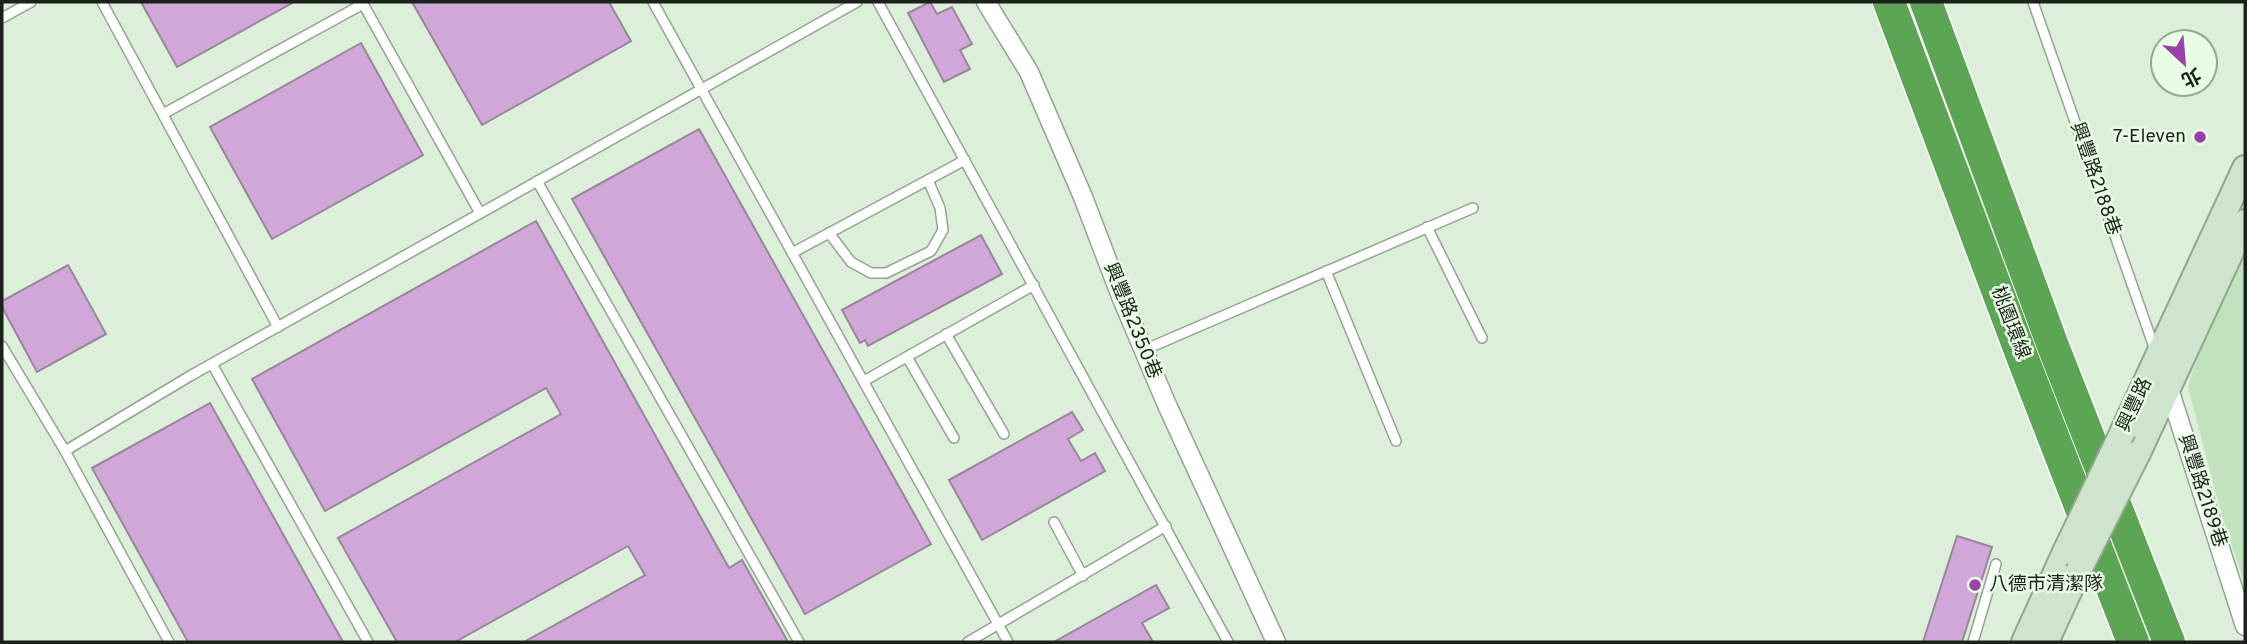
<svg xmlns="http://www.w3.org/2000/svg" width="2247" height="644" viewBox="0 0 2247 644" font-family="Overpass,'Noto Sans TC',sans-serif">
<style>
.green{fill:#c0e2bc}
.building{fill:#d0a7d8;stroke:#97869a;stroke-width:2}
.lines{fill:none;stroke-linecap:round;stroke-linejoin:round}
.service-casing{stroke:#93a591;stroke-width:12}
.minor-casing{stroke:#93a591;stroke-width:21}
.secondary-casing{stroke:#93a591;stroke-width:28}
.motorway-casing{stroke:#fff;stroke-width:35}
.service{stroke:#fff;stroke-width:9}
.minor{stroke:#fff;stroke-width:18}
.secondary{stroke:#cee4cc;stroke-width:24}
.motorway{stroke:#5ba554;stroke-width:32}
.secondary-bridge-casing{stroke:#93a591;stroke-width:28;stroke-linecap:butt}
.secondary-bridge{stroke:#cee4cc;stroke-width:24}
.poi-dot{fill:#9a41ac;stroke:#e9fce6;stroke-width:2.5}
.labels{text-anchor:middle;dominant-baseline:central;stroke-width:5;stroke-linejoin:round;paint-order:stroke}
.poi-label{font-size:19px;fill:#1b221a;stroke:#e9fce6;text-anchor:end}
.street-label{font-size:19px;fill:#1b221a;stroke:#e9fce6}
</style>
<rect width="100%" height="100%" fill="#dbefd9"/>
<path class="green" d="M2245,248V585L2221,512L2188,387L2203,340Z"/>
<g class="building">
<path d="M141,2H294L177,67Z"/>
<path d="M412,2H609L631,41L482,125Z"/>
<path d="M930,2L937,14L952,7L972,44L960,50L970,69L944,82L908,13Z"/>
<path d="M361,43L423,155L272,239L210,127Z"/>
<path d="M699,129L931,544L805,614L572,199Z"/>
<path d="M536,221L729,568L742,560L788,642H524L645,575L628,546L455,642H397L338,538L561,414L546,388L325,511L252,379Z"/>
<path d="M981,235L1002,274L868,346L865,340L860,343L842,310Z"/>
<path d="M68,265L106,334L37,372L2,307V301Z"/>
<path d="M210,403L343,642H188L92,468Z"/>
<path d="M1072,412L1083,430L1068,439L1081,461L1095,453L1105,471L982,540L949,480Z"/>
<path d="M1957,536L1992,547L1962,642H1923Z"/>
<path d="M1156,585L1169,608L1142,623L1153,642H1054Z"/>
</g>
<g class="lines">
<defs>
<g id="service">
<path d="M102,2L278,327"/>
<path d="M362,2L480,213"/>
<path d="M653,2L1008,642"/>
<path d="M878,2L1228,642"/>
<path d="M2033,2L2155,350"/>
<path d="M2,18L31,2"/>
<path d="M163,114L363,4"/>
<path d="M537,181L799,642"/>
<path d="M1427,227L1482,338"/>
<path d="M829,233L851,262L871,273H886L931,251L943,230L940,208L928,180"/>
<path d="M792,253L965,160"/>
<path d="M1326,271L1396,441"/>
<path d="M946,334L1004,434"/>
<path d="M2,346L65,451L169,642"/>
<path d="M1144,350L1473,208"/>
<path d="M907,357L954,438"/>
<path d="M212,364L368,642"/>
<path d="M864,381L1034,285"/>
<path d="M65,451L190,376L857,2"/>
<path d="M1054,522L1083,576"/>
<path d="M968,642L1166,526"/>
<path d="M1973,642L1996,564"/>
</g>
<g id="minor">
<path d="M986,2L1029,72L1083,197L1122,299L1167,405L1276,642"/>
<path d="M2167,383L2245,626"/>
</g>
<g id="secondary">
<path d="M2123,431L2245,168"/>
<path d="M2138,453L2245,222"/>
<path d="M2024,642L2065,552"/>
<path d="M2046,642L2078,572"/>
</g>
<g id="motorway">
<path d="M1889,2L2023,359L2133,642"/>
<path d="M1926,2L2053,346L2169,642"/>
</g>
</defs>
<use href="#service" class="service-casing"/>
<use href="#minor" class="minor-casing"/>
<use href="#secondary" class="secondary-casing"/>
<use href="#motorway" class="motorway-casing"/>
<use href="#service" class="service"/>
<use href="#minor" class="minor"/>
<use href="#secondary" class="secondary"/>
<use href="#motorway" class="motorway"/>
<defs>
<g id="secondary-bridge">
<path d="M2065,552L2123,431"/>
<path d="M2078,572L2138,453"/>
</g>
</defs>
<use href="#secondary-bridge" class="secondary-bridge-casing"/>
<use href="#secondary-bridge" class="secondary-bridge"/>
</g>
<g class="poi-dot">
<circle cx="2200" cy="137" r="7"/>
<circle cx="1975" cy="585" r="7"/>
</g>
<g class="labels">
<g class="poi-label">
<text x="2186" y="137">7-Eleven</text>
<text x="1989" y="585" text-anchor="start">八德市清潔隊</text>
</g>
<g class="street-label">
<text transform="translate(2095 179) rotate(71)">興豐路2188巷</text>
<text transform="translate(1132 321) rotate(68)">興豐路2350巷</text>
<text transform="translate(2010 323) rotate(69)">桃園環線</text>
<text transform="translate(2135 405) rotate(-65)">興豐路</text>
<text transform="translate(2202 491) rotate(72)">興豐路2189巷</text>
</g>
</g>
<rect width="2247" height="644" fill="none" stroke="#1b221a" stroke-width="7"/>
<g transform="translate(2184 63) rotate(154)"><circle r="33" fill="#e9fce6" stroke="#97a594" stroke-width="2"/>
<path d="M0-5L12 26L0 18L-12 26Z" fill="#9a41ac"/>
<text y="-10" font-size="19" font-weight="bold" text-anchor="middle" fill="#1b221a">北</text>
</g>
</svg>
